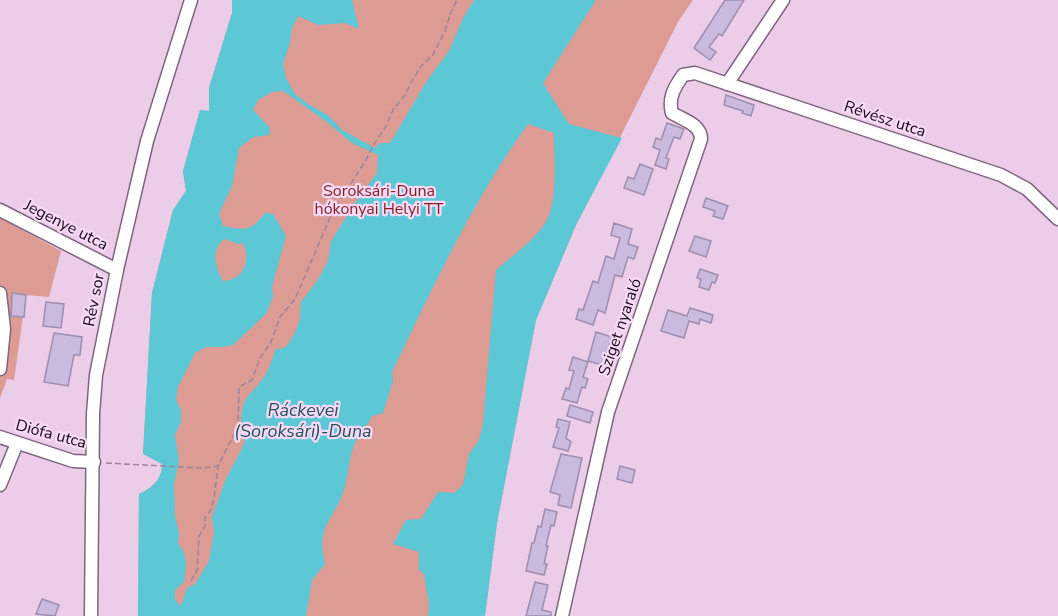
<svg xmlns="http://www.w3.org/2000/svg" width="1058" height="616" viewBox="0 0 1058 616" font-family="'Nunito Sans',sans-serif">
<style>
.green{fill:#dc9b93}
.water{fill:#5cc7d5;fill-rule:evenodd}
.building{fill:#cabadd;stroke:#9d8dae;stroke-width:1.5}
.lines{fill:none;stroke-linecap:round;stroke-linejoin:round}
.minor-casing{stroke:#80657f;stroke-width:15}
.path{stroke:#9b859b;stroke-width:1.5;stroke-dasharray:6 3;stroke-linecap:butt}
.minor{stroke:#fff;stroke-width:12}
.labels{text-anchor:middle;dominant-baseline:central;stroke-width:4.5;stroke-linejoin:round;paint-order:stroke}
.street-label{font-size:16px;fill:#130913;stroke:#f8daf8}
.park-label{font-size:16px;fill:#7e1f1d;stroke:#f8daf8}
.water-label{font-size:18px;font-style:italic;fill:#235258;stroke:#f8daf8}
</style>
<rect width="100%" height="100%" fill="#ebcdea"/>
<g class="green">
<path d="M232,0H693L678,22L576,225L536,320L497,523L485,616H138L139,494C152,488 162,480 162,464L143,454L152,293L173,210L186,191L183,171L200,110L209,111V88L232,13Z"/>
<path d="M0,218L61,251L49,297L26,295L14,380L7,379L0,398Z"/>
</g>
<path class="water" d="M232,0H352L359,29L345,23L318,25L298,16L292,28L290,43L283,64L286,78L295,94L308,104L329,116L342,130L375,148L380,143H390L428,79L449,51L463,18L474,0H596L543,83L569,124L622,138L576,225L536,320L497,523L485,616H428L429,604L424,574L419,570V552L393,544L406,520L421,519L438,492L454,493L463,485L469,454L479,440L483,424L496,270C512,256 531,243 544,225C559,204 554,159 554,133L528,124C473,200 433,287 392,372L393,381L383,413L372,416C368,425 362,430 357,439C348,455 349,476 343,493C338,508 326,521 323,536C321,545 323,555 325,564L312,580L306,616H138L139,494C152,488 162,480 162,464L143,454L152,293L173,210L186,191L183,171L200,110L209,111V88L232,13ZM272,92L283,91L327,122L352,143L378,155L377,173L355,203L331,241L328,261L317,281L301,302L300,319L295,333L286,347L275,350C272,360 269,370 263,378C250,398 243,393 241,421L247,428L244,444L225,481L212,517L214,531L209,561L195,584L187,588L181,606L175,600V590L184,582L186,564L184,552L178,543L179,533L175,516L174,484L179,461L175,435L181,422V410L176,400L178,387L195,353L206,347H222L233,345L266,314L273,297L272,287L286,236L273,214L265,213C251,232 244,230 223,226L219,214L232,186L239,148L253,137L269,135L270,128L253,110L258,100ZM225,239L238,244L243,243C251,260 244,280 223,281C215,268 210,248 225,239Z"/>
<g class="building">
<path d="M725,0H744L722,36L719,34L709,47L716,52L710,60L694,48Z"/>
<path d="M726,95L754,105L751,116L742,113L743,111L724,105Z"/>
<path d="M667,123L684,129L680,139L674,137L666,158L669,159L666,169L655,165L660,150L653,147L656,138L661,140Z"/>
<path d="M640,164L653,169L644,195L624,188L628,177L634,179Z"/>
<path d="M706,198L728,206L723,219L713,216L715,211L703,207Z"/>
<path d="M614,223L632,229L628,244L638,247L634,259L628,257L622,277L615,275L605,313L598,310L593,325L576,319L579,309L583,310L593,281L598,283L606,256L614,259L620,238L611,235Z"/>
<path d="M695,236L711,241L706,257L689,251Z"/>
<path d="M700,269L718,275L715,283L712,282L709,290L699,287L701,279L697,278Z"/>
<path d="M12,293L26,295L24,317L11,316Z"/>
<path d="M46,302L64,304L61,328L43,326Z"/>
<path d="M690,308L713,315L711,323L700,319L699,324L689,321L684,338L661,331L668,310L687,316Z"/>
<path d="M596,332L612,337L606,355L609,356L606,366L588,361Z"/>
<path d="M54,333L82,337L80,355H74L68,386L44,382Z"/>
<path d="M573,357L588,362L583,377L588,379L585,388L582,387L577,403L562,399L566,388L569,389L574,371L569,370Z"/>
<path d="M570,405L593,412L590,423L567,416Z"/>
<path d="M558,419L570,422L566,438L571,442L568,451L553,447L559,428L556,427Z"/>
<path d="M561,454L582,458L571,508L558,505L560,495L550,492Z"/>
<path d="M620,466L635,470L632,483L617,479Z"/>
<path d="M545,509L557,512L554,526L551,525L546,546H548L544,564H547L544,575L526,571L532,543H534L538,526L541,527Z"/>
<path d="M535,582L548,585L542,610L551,612V616H526Z"/>
<path d="M42,599L59,605L55,616L36,614Z"/>
</g>
<g class="lines">
<defs>
<g id="minor">
<path d="M727,84L783,0"/>
<path d="M0,210L117,270"/>
<path d="M0,293L4,329L0,369"/>
<path d="M0,437L73,461L94,462"/>
<path d="M0,485L17,443"/>
<path d="M91,616L93,414L96,375L117,270L147,141L191,0"/>
<path d="M562,616L608,412L701,139C701,124 683,120 672,113C668,98 674,88 683,75L695,73L1001,175L1027,189L1058,219"/>
</g>
</defs>
<use href="#minor" class="minor-casing"/>
<g class="path">
<path d="M106,463L203,468L218,466L238,426L239,387L252,380L260,358L271,342L280,317L295,299L333,211L366,160L374,144L385,128L393,110L406,94L410,84L422,65L432,56L445,31L451,12L457,0"/>
<path d="M191,581L197,570L199,536L205,526V517L211,510L214,498L218,467"/>
</g>
<use href="#minor" class="minor"/>
</g>
<g class="labels">
<g class="street-label">
<text transform="translate(885 119) rotate(18)">Révész utca</text>
<text transform="translate(66 225) rotate(27)">Jegenye utca</text>
<text transform="translate(94 300) rotate(-79)">Rév sor</text>
<text transform="translate(620 327) rotate(-71)">Sziget nyaraló</text>
<text transform="translate(51 434) rotate(15)">Diófa utca</text>
</g>
<g class="park-label">
<text x="379" y="191">Soroksári-Duna<tspan x="379" dy="18">hókonyai Helyi TT</tspan></text>
</g>
<g class="water-label">
<text x="303" y="410">Ráckevei<tspan x="303" dy="21">(Soroksári)-Duna</tspan></text>
</g>
</g>
</svg>
